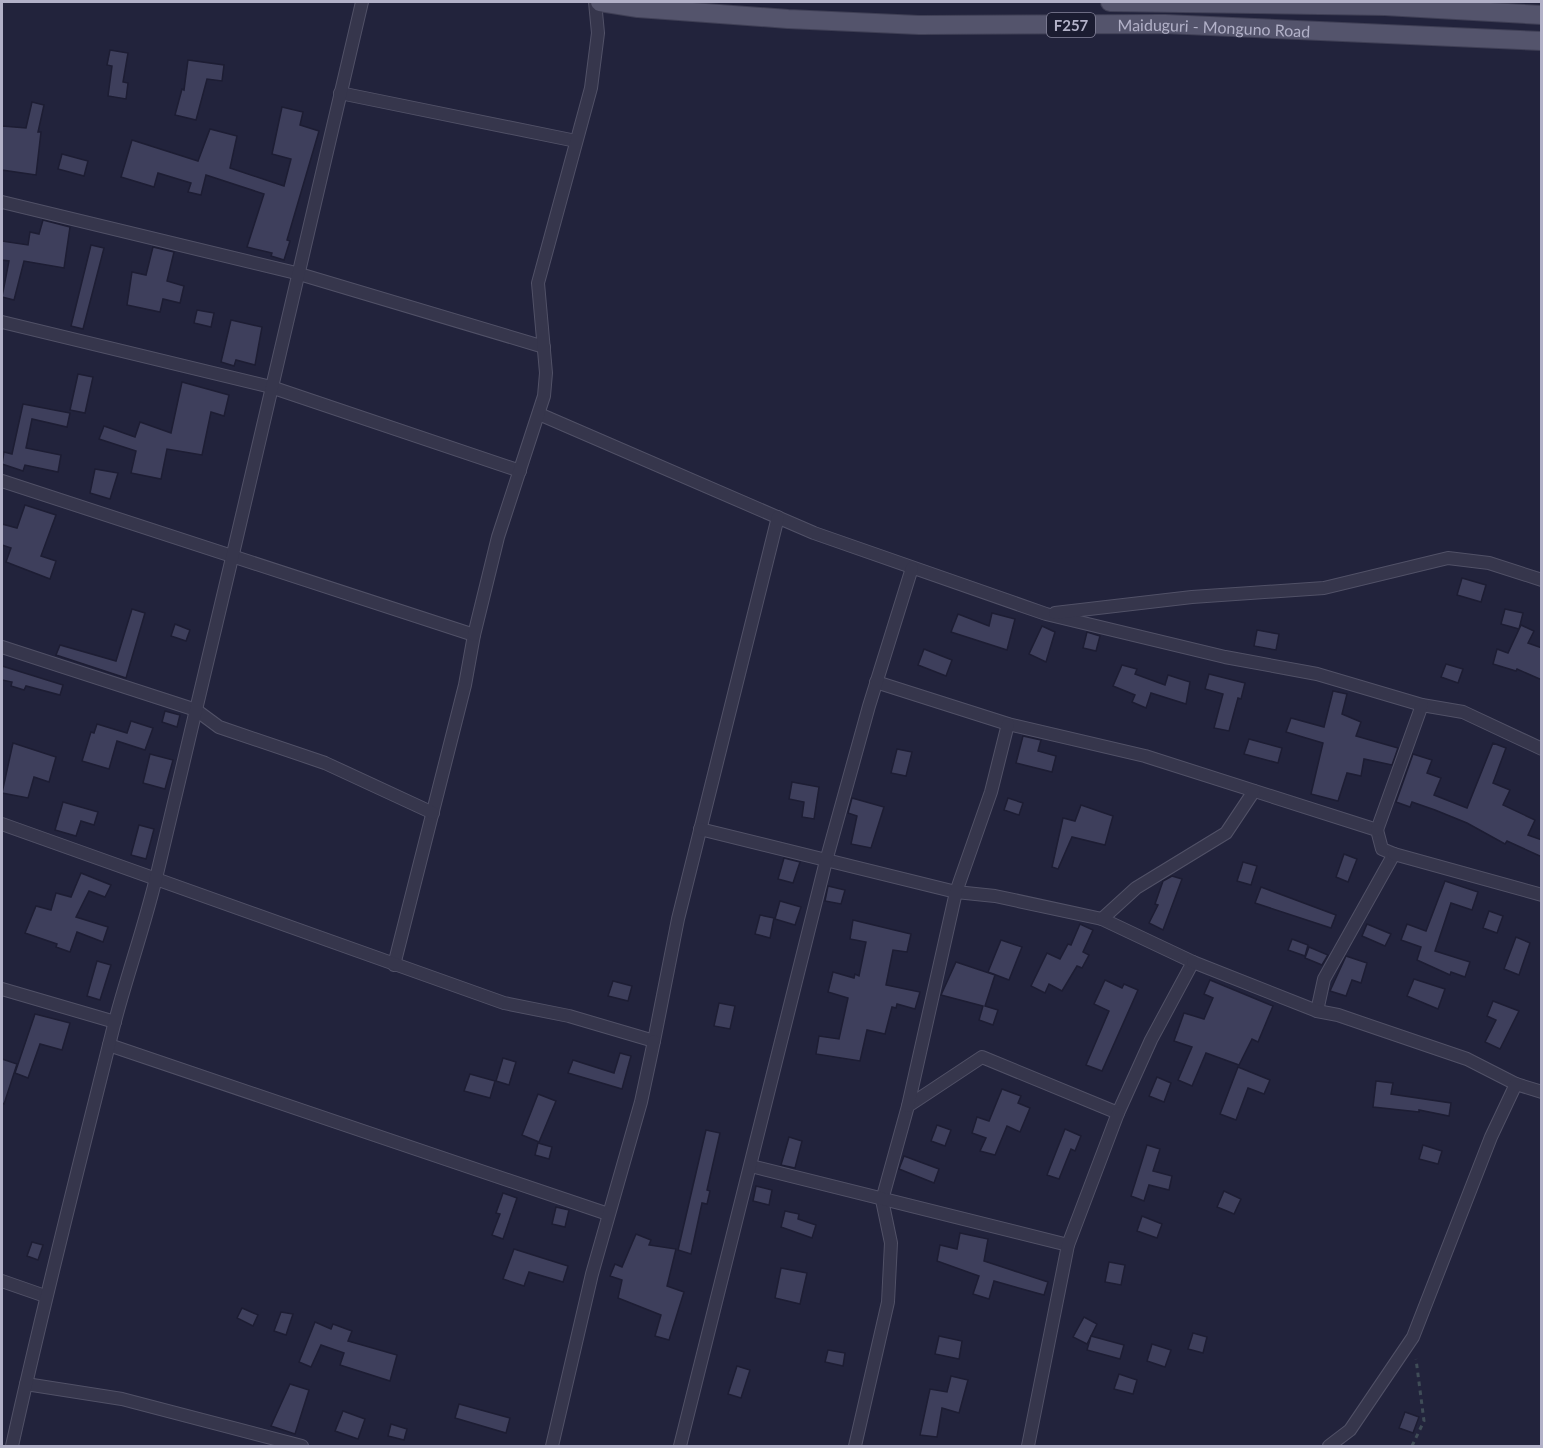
<svg xmlns="http://www.w3.org/2000/svg" width="1543" height="1448" viewBox="0 0 1543 1448" font-family="Lato,sans-serif">
<style>
.building{fill:#3e3f5c;stroke:#1d1d33;stroke-width:1.5}
.lines{fill:none;stroke-linecap:round;stroke-linejoin:round}
.street-casing{stroke:#515167;stroke-width:14}
.primary-casing{stroke:#3f3f55;stroke-width:20}
.path{stroke:#3f4c57;stroke-width:3;stroke-dasharray:4.5 4.5;stroke-linecap:butt}
.street{stroke:#36364c;stroke-width:12}
.primary{stroke:#54546c;stroke-width:18}
.labels{text-anchor:middle;dominant-baseline:central;stroke-width:4.5;stroke-linejoin:round;paint-order:stroke}
.shield{fill:#1b1c31;stroke:#85849b;stroke-width:1.5}
.shield-label{font-size:15px;font-weight:bold;fill:#b2b1c8}
.street-label{font-size:16px;fill:#b2b1c8;stroke:#1b1c31}
</style>
<rect width="100%" height="100%" fill="#22233c"/>
<g class="building">
<path d="M110,50L128,53L123,82L128,83L126,99L108,96L112,66L107,65Z"/>
<path d="M188,60L224,65L222,81L207,79L196,120L175,115L182,89L184,90Z"/>
<path d="M32,102L44,105L38,132H41L36,175L2,170V126L26,128Z"/>
<path d="M282,107L303,112L300,125L319,131L287,240L290,241L284,260L271,256L272,253L247,247L264,194L206,175L201,195L188,192L191,183L158,173L154,187L121,177L132,140L198,161L210,129L237,136L230,168L284,186L291,159L272,154Z"/>
<path d="M62,154L88,161L84,176L58,169Z"/>
<path d="M43,220L70,227L64,268L24,261L14,300L2,297L9,261L2,260V241L28,245L30,232L39,234Z"/>
<path d="M91,245L104,248L83,329L71,326Z"/>
<path d="M153,247L174,252L167,281L184,286L180,303L163,299L160,312L127,305L132,272L146,275Z"/>
<path d="M197,310L214,313L211,327L194,323Z"/>
<path d="M231,320L262,327L255,365L236,360L234,366L221,362Z"/>
<path d="M78,374L93,377L85,413L70,410Z"/>
<path d="M182,382L229,395L224,416L211,412L202,455L167,449L161,479L131,473L136,451L99,439L104,426L135,437L140,422L171,433Z"/>
<path d="M23,404L70,413L67,427L32,419L26,448L61,455L58,472L25,465L23,471L2,464L4,452L12,454Z"/>
<path d="M95,469L118,473L110,499L90,493Z"/>
<path d="M25,505L56,515L41,556L56,561L50,579L6,562L11,548L2,545V524L17,528Z"/>
<path d="M1462,578L1486,585L1481,602L1457,595Z"/>
<path d="M132,609L145,613L126,678L56,655L60,645L116,661Z"/>
<path d="M1505,609L1523,613L1519,629L1501,624Z"/>
<path d="M992,613L1015,619L1007,650L951,632L958,614L989,626Z"/>
<path d="M175,624L190,630L186,641L171,636Z"/>
<path d="M1521,625L1534,631L1528,643L1542,648V680L1517,669L1516,671L1493,664L1497,649L1508,653Z"/>
<path d="M1042,626L1055,632L1046,662L1029,654Z"/>
<path d="M1257,630L1279,634L1276,650L1254,646Z"/>
<path d="M1087,632L1100,636L1096,651L1083,648Z"/>
<path d="M924,649L952,660L946,676L918,665Z"/>
<path d="M1446,664L1463,669L1458,683L1441,677Z"/>
<path d="M1122,665L1137,669L1135,674L1165,685L1168,675L1190,682L1186,704L1151,693L1146,708L1132,702L1135,695L1113,686Z"/>
<path d="M2,666L63,685L60,695L26,686L24,690L11,686L12,682L2,680Z"/>
<path d="M1209,674L1245,683L1241,699L1238,698L1229,731L1214,728L1223,694L1205,689Z"/>
<path d="M1333,691L1347,694L1342,714L1361,722L1356,736L1398,748L1392,765L1364,759L1361,776L1347,773L1338,801L1311,794L1323,743L1286,732L1291,718L1324,727Z"/>
<path d="M165,711L180,715L177,727L162,722Z"/>
<path d="M131,721L153,728L145,750L117,741L109,769L82,761L91,732L94,733L97,724L127,733Z"/>
<path d="M1023,736L1041,740L1038,751L1056,756L1052,772L1016,763Z"/>
<path d="M1249,739L1282,748L1278,763L1244,754Z"/>
<path d="M13,743L56,757L49,782L34,777L28,798L2,793Z"/>
<path d="M1493,743L1506,748L1493,783L1510,790L1503,805L1535,820L1528,835L1542,840V857L1507,841L1505,844L1467,823L1435,810L1412,802L1410,807L1396,802L1413,754L1432,760L1427,773L1441,778L1434,795L1467,808Z"/>
<path d="M897,749L912,752L906,776L891,773Z"/>
<path d="M150,754L173,760L165,789L143,783Z"/>
<path d="M792,782L819,787L814,819L802,817L804,802L789,799Z"/>
<path d="M852,798L884,807L871,848L851,844L857,816L848,813Z"/>
<path d="M1008,798L1023,803L1019,815L1004,810Z"/>
<path d="M63,802L98,812L94,825L81,821L76,836L55,830Z"/>
<path d="M1081,805L1113,816L1105,845L1072,837L1058,869L1052,867L1063,818L1075,821Z"/>
<path d="M139,825L154,829L146,859L131,855Z"/>
<path d="M1344,854L1357,859L1348,882L1336,877Z"/>
<path d="M784,858L800,862L793,883L778,879Z"/>
<path d="M1243,862L1257,866L1251,885L1237,881Z"/>
<path d="M81,873L111,885L105,897L89,891L76,917L108,927L103,942L77,932L70,952L56,947L57,944L25,933L36,906L51,910L56,893L71,897Z"/>
<path d="M1172,876L1182,879L1163,930L1149,923L1158,905L1155,904L1163,881Z"/>
<path d="M1445,881L1478,892L1472,910L1451,903L1435,951L1470,962L1465,977L1451,972L1450,975L1417,960L1421,947L1401,940L1407,924L1426,931Z"/>
<path d="M828,886L845,890L841,904L825,901Z"/>
<path d="M1261,887L1336,915L1331,928L1255,903Z"/>
<path d="M780,901L801,907L795,925L775,919Z"/>
<path d="M1489,911L1503,916L1497,933L1483,928Z"/>
<path d="M760,915L774,918L770,938L755,934Z"/>
<path d="M853,920L911,934L907,952L893,950L886,985L920,992L915,1009L897,1004L896,1008L892,1007L885,1034L867,1030L860,1061L816,1054L819,1036L839,1039L848,998L828,992L833,972L854,978L855,974L859,976L866,942L850,939Z"/>
<path d="M1080,924L1093,930L1083,952L1089,955L1082,968L1077,966L1062,991L1049,984L1045,993L1031,986L1047,953L1060,959L1068,944L1071,945Z"/>
<path d="M1367,924L1391,934L1385,946L1362,936Z"/>
<path d="M1516,937L1530,943L1519,975L1504,969Z"/>
<path d="M1292,939L1308,945L1305,956L1288,950Z"/>
<path d="M1001,940L1022,947L1009,980L988,972Z"/>
<path d="M1309,947L1328,955L1322,965L1305,958Z"/>
<path d="M1346,956L1367,963L1361,983L1352,980L1346,996L1330,991Z"/>
<path d="M97,961L111,965L100,1000L87,996Z"/>
<path d="M956,962L995,975L985,1006L998,1010L993,1025L979,1020L983,1006L941,995Z"/>
<path d="M1414,979L1445,989L1438,1009L1407,996Z"/>
<path d="M1105,980L1122,988L1124,984L1138,990L1102,1071L1086,1065L1109,1011L1094,1004Z"/>
<path d="M1210,980L1273,1006L1258,1042L1252,1039L1239,1065L1206,1053L1192,1086L1178,1080L1192,1047L1174,1041L1184,1013L1204,1019L1213,998L1204,994Z"/>
<path d="M613,981L632,986L628,1001L608,996Z"/>
<path d="M1493,1001L1519,1011L1500,1049L1485,1042L1496,1020L1487,1016Z"/>
<path d="M719,1003L735,1006L730,1029L714,1026Z"/>
<path d="M35,1014L70,1023L62,1050L40,1044L28,1078L15,1073Z"/>
<path d="M620,1053L631,1056L622,1089L568,1073L573,1060L614,1073Z"/>
<path d="M503,1058L516,1062L509,1085L496,1081Z"/>
<path d="M2,1059L17,1064L4,1104L2,1103Z"/>
<path d="M1238,1067L1270,1080L1264,1094L1248,1088L1236,1120L1220,1114Z"/>
<path d="M470,1074L495,1081L490,1098L464,1091Z"/>
<path d="M1157,1077L1171,1083L1164,1102L1149,1096Z"/>
<path d="M1376,1081L1393,1083L1391,1094L1451,1103L1449,1116L1419,1110V1112L1373,1107Z"/>
<path d="M1002,1089L1021,1096L1018,1103L1030,1108L1020,1132L1007,1126L995,1155L980,1151L986,1138L972,1133L977,1117L989,1121Z"/>
<path d="M538,1094L556,1101L539,1142L522,1135Z"/>
<path d="M937,1125L951,1130L945,1146L931,1141Z"/>
<path d="M1065,1129L1081,1136L1075,1151L1071,1149L1059,1179L1047,1175Z"/>
<path d="M706,1130L720,1133L707,1190L710,1191L707,1204L702,1203L691,1254L678,1250Z"/>
<path d="M789,1137L802,1141L795,1168L781,1165Z"/>
<path d="M538,1143L552,1147L549,1159L535,1155Z"/>
<path d="M1147,1145L1160,1149L1153,1171L1172,1176L1169,1190L1149,1185L1144,1201L1131,1196Z"/>
<path d="M1423,1145L1442,1151L1438,1164L1419,1159Z"/>
<path d="M904,1156L939,1169L934,1183L899,1169Z"/>
<path d="M756,1186L772,1190L769,1205L753,1201Z"/>
<path d="M1224,1191L1241,1199L1234,1214L1217,1207Z"/>
<path d="M503,1193L517,1198L503,1239L492,1235L500,1214L496,1213Z"/>
<path d="M556,1207L569,1210L565,1227L552,1224Z"/>
<path d="M785,1211L799,1214L798,1219L816,1225L812,1238L781,1227Z"/>
<path d="M1142,1216L1162,1224L1157,1238L1137,1231Z"/>
<path d="M960,1233L988,1239L984,1261L1048,1282L1044,1295L994,1281L989,1299L973,1294L979,1276L937,1261L940,1245L957,1249Z"/>
<path d="M636,1234L651,1240L649,1245L676,1249L667,1286L684,1292L669,1340L655,1336L661,1315L618,1298L622,1280L610,1276L615,1264L622,1267Z"/>
<path d="M32,1242L43,1245L38,1260L27,1256Z"/>
<path d="M514,1249L568,1266L563,1282L529,1272L524,1286L503,1279Z"/>
<path d="M1109,1262L1125,1265L1121,1285L1105,1282Z"/>
<path d="M781,1268L807,1273L800,1304L775,1298Z"/>
<path d="M242,1308L258,1315L253,1326L237,1318Z"/>
<path d="M281,1312L293,1314L286,1335L274,1331Z"/>
<path d="M1084,1317L1097,1324L1087,1344L1073,1337Z"/>
<path d="M315,1322L331,1329L333,1324L352,1331L348,1341L397,1355L390,1381L340,1365L344,1353L321,1345L311,1367L299,1362Z"/>
<path d="M1193,1333L1207,1337L1203,1353L1188,1349Z"/>
<path d="M939,1336L962,1341L959,1359L935,1354Z"/>
<path d="M1091,1336L1124,1345L1120,1359L1087,1350Z"/>
<path d="M1152,1344L1171,1350L1165,1367L1147,1361Z"/>
<path d="M828,1350L845,1353L843,1366L825,1362Z"/>
<path d="M737,1366L750,1370L741,1398L728,1394Z"/>
<path d="M1119,1374L1137,1380L1133,1394L1114,1389Z"/>
<path d="M951,1376L968,1380L959,1413L942,1408L937,1437L920,1435L930,1389L947,1392Z"/>
<path d="M290,1384L309,1390L295,1434L271,1426Z"/>
<path d="M459,1404L510,1418L506,1433L455,1418Z"/>
<path d="M343,1411L365,1419L358,1439L335,1431Z"/>
<path d="M1405,1412L1419,1417L1413,1433L1399,1428Z"/>
<path d="M391,1424L407,1429L404,1440L388,1436Z"/>
</g>
<g class="lines">
<defs>
<g id="street">
<path d="M340,93L576,141"/>
<path d="M2,202L296,273L544,347"/>
<path d="M2,322L271,387L520,471"/>
<path d="M539,414L814,533L1046,614L1225,657L1317,674L1422,705L1463,712L1542,749"/>
<path d="M2,481L474,635L465,685L394,965"/>
<path d="M1055,613L1192,597L1324,588L1448,558L1489,563L1542,580"/>
<path d="M474,635L498,537L544,396L546,373L538,283L591,88L598,33L595,2"/>
<path d="M2,647L196,710L219,727L325,763L433,813"/>
<path d="M876,682L1008,724L1145,756L1377,830L1382,849L1394,854L1324,979L1317,1011"/>
<path d="M2,824L504,1003L569,1016L654,1041L678,919L778,517"/>
<path d="M700,829L956,892L995,896L1102,919L1193,962L1151,1040L1118,1113L982,1057L908,1106L882,1200L891,1243L888,1302L855,1446"/>
<path d="M1377,830L1422,705"/>
<path d="M1394,854L1542,895"/>
<path d="M1102,919L1136,888L1226,833L1254,791"/>
<path d="M1193,962L1317,1011L1338,1015L1467,1059L1516,1084L1542,1092"/>
<path d="M2,989L115,1022"/>
<path d="M109,1045L608,1214"/>
<path d="M908,1106L956,892L991,792L1008,724"/>
<path d="M751,1166L1068,1245"/>
<path d="M2,1281L45,1296"/>
<path d="M26,1384L122,1399L302,1446"/>
<path d="M12,1446C43,1305 79,1165 114,1025C127,975 145,925 157,874C228,584 292,292 362,2"/>
<path d="M552,1446L592,1274L641,1102L654,1041"/>
<path d="M680,1446L826,861L869,706L912,568"/>
<path d="M1028,1446L1068,1245L1118,1113"/>
<path d="M1329,1446L1350,1430L1413,1337L1491,1137L1516,1084"/>
</g>
<g id="primary">
<path id="s1" d="M600,2L638,8L788,19L919,25L1165,24L1542,41"/>
<path d="M1110,2L1385,6L1542,15"/>
</g>
</defs>
<use href="#street" class="street-casing"/>
<use href="#primary" class="primary-casing"/>
<path class="path" d="M1412,1446L1424,1421L1416,1359"/>
<use href="#street" class="street"/>
<use href="#primary" class="primary"/>
</g>
<g class="labels">
<rect class="shield" x="1047" y="13" width="48" height="24" rx="4.5"/>
<g class="shield-label">
<text x="1071" y="25">F257</text>
</g>
<g class="street-label">
<text stroke="none"><textPath href="#s1" startOffset="615">Maiduguri - Monguno Road</textPath></text>
</g>
</g>
<rect width="1543" height="1448" fill="none" stroke="#b2b1c8" stroke-width="6"/>
</svg>
